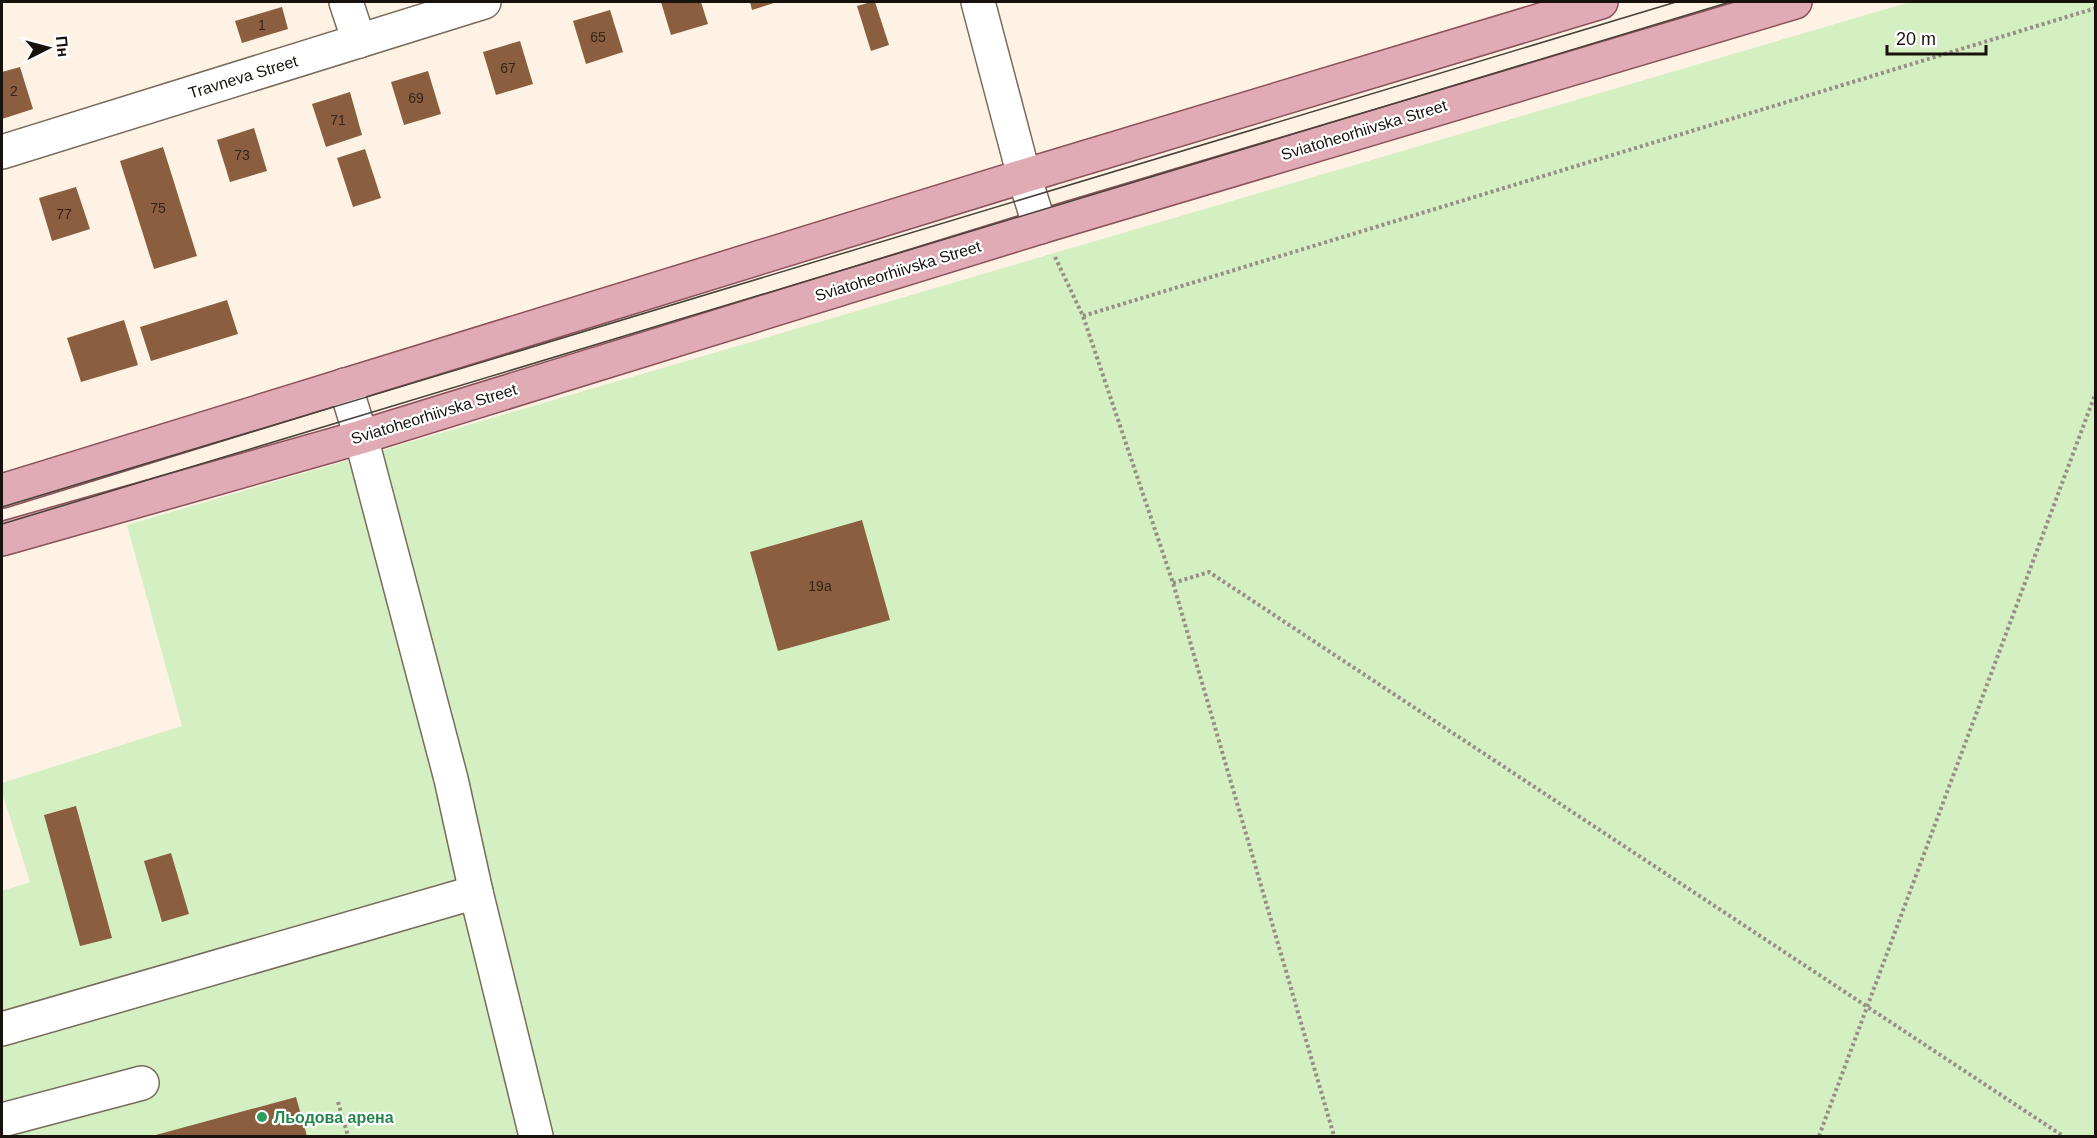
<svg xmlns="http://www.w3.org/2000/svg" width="2097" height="1138" viewBox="0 0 2097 1138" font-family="Arial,sans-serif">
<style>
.green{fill:#d4efc2}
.building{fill:#8a5e3e}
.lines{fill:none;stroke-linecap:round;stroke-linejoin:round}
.minor-casing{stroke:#786c5c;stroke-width:36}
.major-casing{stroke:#8c5159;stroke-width:36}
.path{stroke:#978f84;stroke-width:4;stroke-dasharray:3 3;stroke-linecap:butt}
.minor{stroke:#fff;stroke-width:33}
.major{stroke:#e0abb5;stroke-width:33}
.tram{stroke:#48423a;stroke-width:1.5}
.leisure-dot{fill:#2e9e5b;stroke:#fff;stroke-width:2}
.labels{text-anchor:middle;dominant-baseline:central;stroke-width:4.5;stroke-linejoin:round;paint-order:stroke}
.number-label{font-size:14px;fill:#342518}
.street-label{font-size:16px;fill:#17120c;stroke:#fff}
.leisure-label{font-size:16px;font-weight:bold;fill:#27864d;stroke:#fff;text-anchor:start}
</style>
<rect width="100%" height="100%" fill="#fdf2e4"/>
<path class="green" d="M1910,2H2095V1136H2V891L30,882L2,792V783L182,726L127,525Z"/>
<g class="building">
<path d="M661,2H701L708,24L671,35Z"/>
<path d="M750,2H777L752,10Z"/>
<path d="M871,2H875L889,45L871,51L857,6Z"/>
<path d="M282,7L288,29L242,43L235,21Z"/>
<path d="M610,10L623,52L586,64L573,21Z"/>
<path d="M520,41L533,84L496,95L483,52Z"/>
<path d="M20,67L33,109L2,119V72Z"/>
<path d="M428,71L441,114L404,125L391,82Z"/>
<path d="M350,92L362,135L326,147L312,104Z"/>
<path d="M254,128L267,171L230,182L217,140Z"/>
<path d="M163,147L197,256L154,269L120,161Z"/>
<path d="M365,149L381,198L353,207L337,158Z"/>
<path d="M76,187L90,229L52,241L39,198Z"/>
<path d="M227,300L238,334L151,361L140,327Z"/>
<path d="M124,320L138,365L81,382L67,338Z"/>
<path d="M862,520L890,620L778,651L750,552Z"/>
<path d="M76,806L112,938L80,946L44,815Z"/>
<path d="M171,853L189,914L162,922L144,861Z"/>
<path d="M296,1097L307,1136H152Z"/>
</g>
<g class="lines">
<defs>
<g id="minor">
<path d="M346,2L359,41"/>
<path d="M978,2L1024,176L1040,227"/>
<path d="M2,152L484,2"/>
<path d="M345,385L361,437L451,779L476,892L536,1136"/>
<path d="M2,1029L476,892"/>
<path d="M2,1120L142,1083"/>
</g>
<g id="major">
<path d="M2,491L1024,176L1601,2"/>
<path d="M2,539L361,437L1040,227L1795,2"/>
</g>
</defs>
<use href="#minor" class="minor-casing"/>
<use href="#major" class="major-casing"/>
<g class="path">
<path d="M1055,257L1083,316L1173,583L1334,1136"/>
<path d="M1083,316L2096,8"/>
<path d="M1173,583L1209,572L2063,1136"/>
<path d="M338,1102L348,1136"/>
<path d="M1819,1136L2096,392"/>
</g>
<use href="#minor" class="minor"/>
<use href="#major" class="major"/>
<g class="tram">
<path d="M2,507L1676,2"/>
<path d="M2,524L1730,2"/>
</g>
</g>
<circle class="leisure-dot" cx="262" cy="1117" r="6"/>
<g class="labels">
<g class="number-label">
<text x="262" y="25">1</text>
<text x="598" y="37">65</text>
<text x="508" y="68">67</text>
<text x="14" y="91">2</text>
<text x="416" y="98">69</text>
<text x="338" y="120">71</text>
<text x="242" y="155">73</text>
<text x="158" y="208">75</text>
<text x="64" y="214">77</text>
<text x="820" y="586">19а</text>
</g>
<g class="street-label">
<text transform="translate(243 77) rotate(-17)">Travneva Street</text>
<text transform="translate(1364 130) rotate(-17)">Sviatoheorhiivska Street</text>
<text transform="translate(898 271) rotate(-17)">Sviatoheorhiivska Street</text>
<text transform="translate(434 414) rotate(-17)">Sviatoheorhiivska Street</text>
</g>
<g class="leisure-label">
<text x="274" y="1117">Льодова арена</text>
</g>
</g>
<rect width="2097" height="1138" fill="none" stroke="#17120c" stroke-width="6"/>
<g transform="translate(48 48) rotate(84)" stroke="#ffffff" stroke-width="4.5" paint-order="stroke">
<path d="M0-4.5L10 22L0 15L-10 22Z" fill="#17120c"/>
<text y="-9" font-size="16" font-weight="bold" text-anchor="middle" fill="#17120c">Пн</text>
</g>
<path d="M1887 45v9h99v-9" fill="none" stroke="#17120c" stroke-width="3"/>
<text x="1896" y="45" font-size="18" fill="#17120c" stroke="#ffffff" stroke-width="4.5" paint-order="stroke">20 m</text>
</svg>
